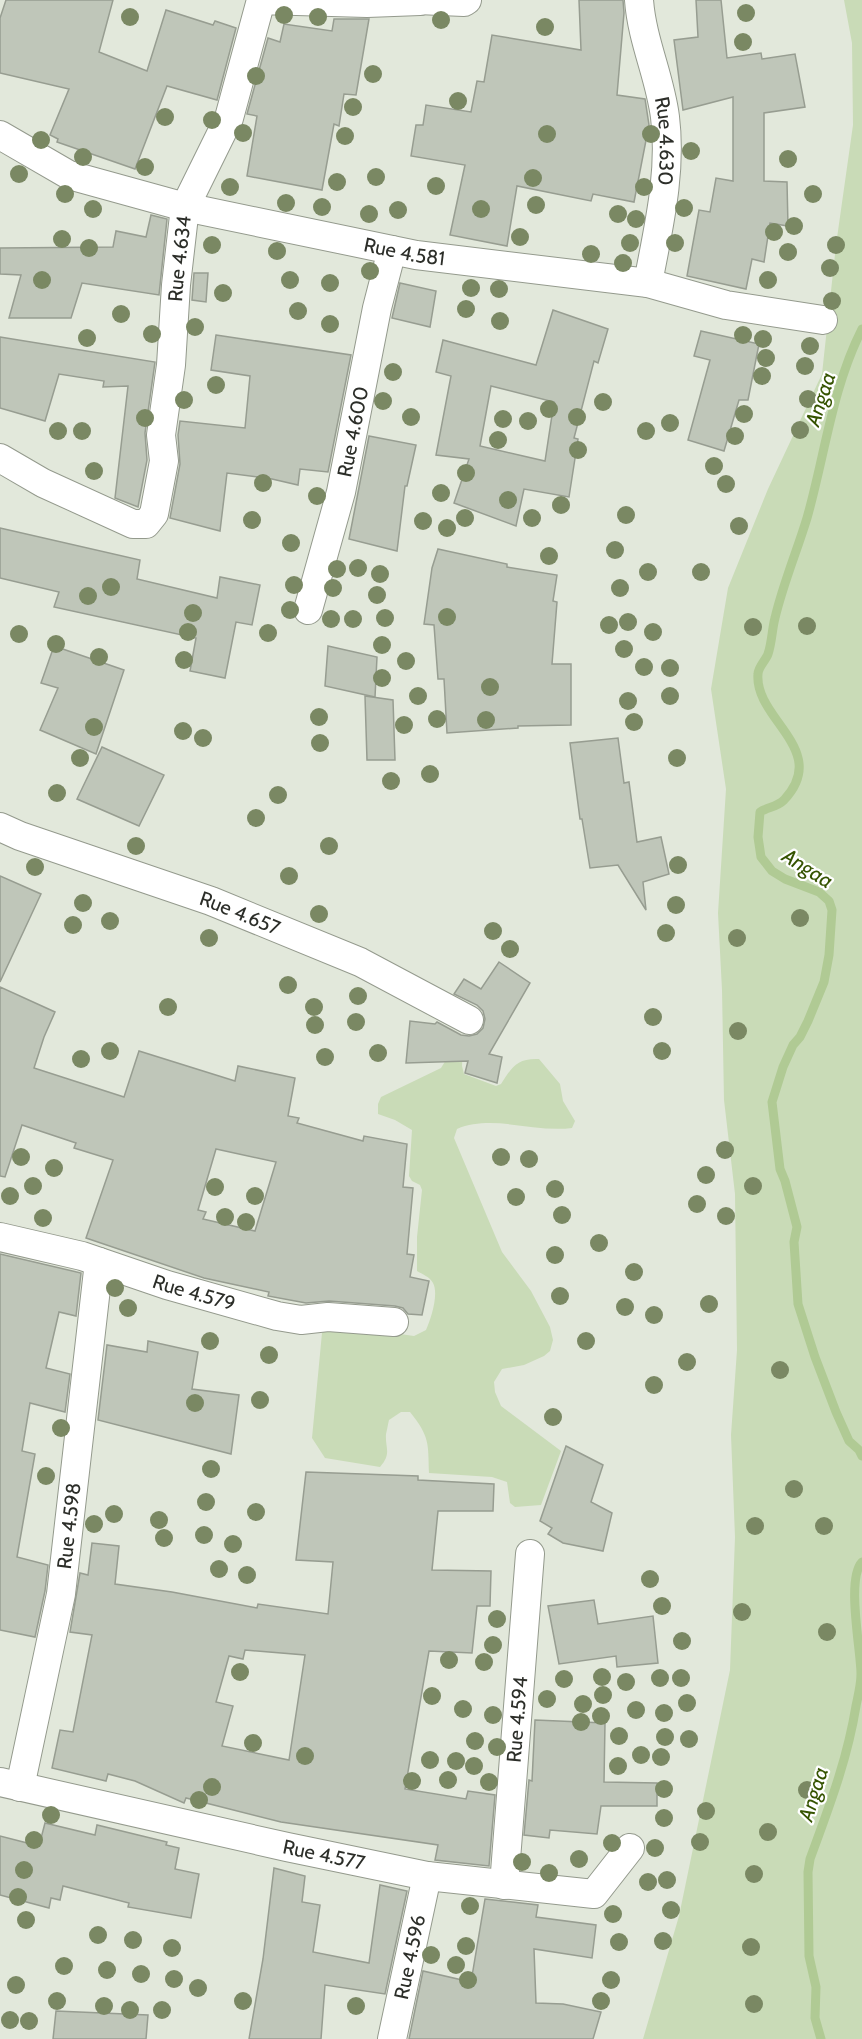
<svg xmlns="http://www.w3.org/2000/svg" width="862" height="2039" viewBox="0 0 862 2039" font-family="Cabin,sans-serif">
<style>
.green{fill:#c9dbb7}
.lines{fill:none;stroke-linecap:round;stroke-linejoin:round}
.stream{stroke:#b0ca94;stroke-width:9}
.building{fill:#bfc6b9;stroke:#979d91;stroke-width:1.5;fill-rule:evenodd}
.street-casing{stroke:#949a8d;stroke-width:30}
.street{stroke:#fff;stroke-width:28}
.tree{fill:#7a8863}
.labels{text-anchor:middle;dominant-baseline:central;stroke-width:4.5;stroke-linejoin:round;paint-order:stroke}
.street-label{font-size:20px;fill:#2c2e29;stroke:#fff}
.water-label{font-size:21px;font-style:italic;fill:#355300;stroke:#fff}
</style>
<rect width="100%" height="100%" fill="#e2e8db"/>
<g class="green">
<path d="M844,0H862V2039H643L679,1916L730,1670L735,1537L731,1435L737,1350L735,1194L724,1100L722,990L718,913L726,789L711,689L728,588L768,489L822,374L836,245L853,125L852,43Z"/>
<path d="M457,1042L463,1043L462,1066L464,1074L496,1086L501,1084C512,1067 517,1058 539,1059L560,1084L563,1101L575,1121L572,1128C534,1133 493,1114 457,1129L454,1138L502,1252L531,1291L550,1327L553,1340L550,1351L544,1356L524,1365L502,1369L494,1382L495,1392L501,1406L561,1451L541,1505L515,1507L510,1503L507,1482L492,1477L429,1473C428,1443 430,1437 410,1412H401L389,1420C388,1424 387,1430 386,1434C385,1449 392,1453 380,1467L325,1458L312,1438L322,1333L331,1325H337L414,1336L426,1330C431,1319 439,1294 433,1283C430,1277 422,1274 417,1271V1237L422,1190L420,1185L412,1181L409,1176L412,1130L395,1120L378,1114V1104L381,1097L441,1068Z"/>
</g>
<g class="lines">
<g class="stream">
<path d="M862,329C832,388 825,455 807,518C797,551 783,584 775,618C772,629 772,642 768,654C766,660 758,667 758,674C754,719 831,750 784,800C777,807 768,807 760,812L758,837L761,857L772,871L785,879L819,892L829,901L832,910L829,955L824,982L808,1021L800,1037L793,1045L783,1067L772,1102L780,1169L785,1181L797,1227L794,1242L798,1304L815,1357L836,1412L849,1441L859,1450L862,1456"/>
<path d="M821,2039L815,2018L816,1987L809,1956L808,1872L810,1859C829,1807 847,1761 856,1706C858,1696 861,1685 861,1674C861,1650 846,1579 862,1562"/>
</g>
</g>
<g class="building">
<path d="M6,0H113L99,52L147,71L166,10L213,25L215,21L236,28L217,100L167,86L135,169L57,142L58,139L50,135L69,89L0,73V18Z"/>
<path d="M579,0H623L624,13L617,95L645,99L649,125L634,202L593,194L591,201L517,186L507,246L450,235L465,165L411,156L416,125H423L426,105L471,112L477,81L484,82L492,35L581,50Z"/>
<path d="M696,0H721L727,58L761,53L762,59L795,54L805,107L764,113V181L787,182L788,226L770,223L764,262L752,259L746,289L687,276L699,210L710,212L716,178L733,181V97L683,110L674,40L698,37Z"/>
<path d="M334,19H369L356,95L344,94L339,126L334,124L322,190L247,176L257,116L247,114L268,38L280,42L284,24L332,31Z"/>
<path d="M151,215L167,219L159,295L82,283L71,318H9L21,275L0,274V248L113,247L116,231L146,237Z"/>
<path d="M194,273H208L206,302L192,300Z"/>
<path d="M400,283L436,291L430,327L392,318Z"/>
<path d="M553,310L608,329L598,363L594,361L574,438L578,439L569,497L524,489L516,526L454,503L469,459L436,455L451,376L436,372L443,340L536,365ZM491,386L554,402L545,461L480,446Z"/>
<path d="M701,331L759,344L748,400H739L724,451L688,440L710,360L694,356Z"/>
<path d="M216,335L351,355L328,472L300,469L298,485L272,479L227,473L220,531L170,518L180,464L178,435L180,421L245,428L250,376L211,370Z"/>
<path d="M0,337L155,362L145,433L147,460L138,507L115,498L128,386L103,387L104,381L59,374L45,421L0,408Z"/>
<path d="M369,436L416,445L407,486H405L397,551L349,539Z"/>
<path d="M0,528L140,560L137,579L217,598L220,577L260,585L252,625L236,622L225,678L190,671L196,638L54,607L59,592L0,578Z"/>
<path d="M438,549L507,564V567L557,575L553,601L557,602L552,664H571V725L518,726V728L447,733L444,679H438L434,625L424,624L432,568Z"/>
<path d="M54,646L124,670L96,754L40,730L58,688L41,683Z"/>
<path d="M328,646L377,657L375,697L325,686Z"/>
<path d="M365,696L393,700L395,760H367Z"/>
<path d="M618,738L624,783L629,782L637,842L661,837L669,874L643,882L646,910L618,865L590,868L582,819H580L570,743Z"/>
<path d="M102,747L164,775L139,826L77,799Z"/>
<path d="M0,876L41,894L0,982Z"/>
<path d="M499,962L530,983L489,1054L502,1057L497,1083L465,1073L468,1061L406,1063L410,1021L435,1024L437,1022L461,1035L469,1036L477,1034L483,1028L485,1019L483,1011L477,1005L454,994L464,979L481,989Z"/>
<path d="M0,987L55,1012L44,1037L34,1068L124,1097L139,1051L235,1081L238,1066L295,1078L288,1116L299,1118L297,1123L363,1141L364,1136L407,1144L403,1187L413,1188L407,1254L414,1255L410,1277L429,1281L422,1315L408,1314L403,1308L395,1306L329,1301L306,1303L268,1296L269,1292L204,1278L86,1238L113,1160L74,1148L76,1143L22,1125L5,1177L0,1176ZM216,1149L276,1162L255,1231L203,1219L206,1212L198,1210Z"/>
<path d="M0,1254L81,1273L76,1316L59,1312L46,1368L70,1374L65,1412L30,1403L22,1451L35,1454L17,1557L48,1565L45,1591L35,1637L0,1630Z"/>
<path d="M148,1341L198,1352L192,1389L239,1395L231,1454L98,1420L107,1345L147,1352Z"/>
<path d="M566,1446L603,1465L591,1502L612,1513L603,1551L563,1543L548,1534L552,1528L540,1521Z"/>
<path d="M306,1472L418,1476V1480L494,1484L493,1511H438L432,1570L491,1571L490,1606H477L472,1653L429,1651L405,1789L466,1799L468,1791L495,1795L489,1866L435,1860L438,1845L281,1822L186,1798L184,1803L135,1781L108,1774L106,1781L52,1768L60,1730L73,1732L92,1635L70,1632L80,1573L88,1575L92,1543L119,1546L115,1584L172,1592L257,1608L258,1604L328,1614L333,1562L296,1560ZM245,1650L305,1655L289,1760L222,1746L233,1706L216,1702L229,1656L243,1659Z"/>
<path d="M594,1600L598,1624L653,1616L658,1663L617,1667L616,1656L559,1664L548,1606Z"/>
<path d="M535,1720L605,1723L604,1782L657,1783V1806H601L597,1834L550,1830L549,1838L524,1835L529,1780L532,1781Z"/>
<path d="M45,1823L95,1835L97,1825L167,1842L166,1845L179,1848L175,1869L199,1874L191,1918L128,1907L129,1903L63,1886L60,1900L51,1898L49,1908L0,1895V1836L39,1846Z"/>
<path d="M274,1868L305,1876L302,1902L320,1905L313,1952L369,1963L380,1885L407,1891L385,1994L325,1985L321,2039H249L263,1959Z"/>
<path d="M485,1899L538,1905L536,1917L596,1925L592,1958L534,1949L536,2003L563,2004L601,2012L593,2039H409L423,1971L471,1982Z"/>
<path d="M56,2011L148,2015L146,2039H53Z"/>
</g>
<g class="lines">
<defs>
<g id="street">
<path d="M418,0L464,2L467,0"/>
<path id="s1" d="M639,0C642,41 660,77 665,117C672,173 658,229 648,283"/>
<path id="s2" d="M0,135L69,175L185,207L416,255L648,283L726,305L823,320"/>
<path id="s3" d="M0,458L43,483L133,524H146L154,514L164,461L161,435L171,365L176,285L185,207L229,118L261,0L367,3L420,1"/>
<path id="s4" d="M308,610L341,492L377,308L392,250"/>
<path id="s5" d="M0,827L20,836L211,901L360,962L469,1020"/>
<path id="s6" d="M0,1237L82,1256L167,1285L277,1316L301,1320L328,1317L394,1322"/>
<path id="s7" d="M0,1782L287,1847L427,1876L594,1894L630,1848"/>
<path id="s8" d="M20,1787L61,1594L99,1262"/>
<path id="s9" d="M504,1885L530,1554"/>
<path id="s10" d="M392,2039L427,1876"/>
</g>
</defs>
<use href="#street" class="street-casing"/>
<use href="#street" class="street"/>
</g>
<g class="tree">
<circle cx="746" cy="13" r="9"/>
<circle cx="284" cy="15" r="9"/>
<circle cx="130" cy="17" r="9"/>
<circle cx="318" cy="17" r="9"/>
<circle cx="441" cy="20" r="9"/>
<circle cx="545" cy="27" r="9"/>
<circle cx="743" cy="42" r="9"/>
<circle cx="373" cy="74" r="9"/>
<circle cx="256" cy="76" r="9"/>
<circle cx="458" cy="101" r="9"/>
<circle cx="353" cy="107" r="9"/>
<circle cx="165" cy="117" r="9"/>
<circle cx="212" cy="120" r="9"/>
<circle cx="243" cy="133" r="9"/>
<circle cx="547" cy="134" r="9"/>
<circle cx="651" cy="134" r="9"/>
<circle cx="345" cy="136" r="9"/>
<circle cx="41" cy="140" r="9"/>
<circle cx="691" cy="151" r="9"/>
<circle cx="83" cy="157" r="9"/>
<circle cx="788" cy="159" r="9"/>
<circle cx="145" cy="167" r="9"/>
<circle cx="19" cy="174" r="9"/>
<circle cx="376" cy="177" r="9"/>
<circle cx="533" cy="178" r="9"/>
<circle cx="337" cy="182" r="9"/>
<circle cx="436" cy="186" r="9"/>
<circle cx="230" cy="187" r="9"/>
<circle cx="644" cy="187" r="9"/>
<circle cx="65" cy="194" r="9"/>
<circle cx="813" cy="194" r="9"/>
<circle cx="286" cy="203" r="9"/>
<circle cx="536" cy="205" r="9"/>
<circle cx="322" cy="207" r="9"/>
<circle cx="684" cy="208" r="9"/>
<circle cx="93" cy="209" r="9"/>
<circle cx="481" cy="209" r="9"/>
<circle cx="398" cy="210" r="9"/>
<circle cx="369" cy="214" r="9"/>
<circle cx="618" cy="214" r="9"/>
<circle cx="636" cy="219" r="9"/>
<circle cx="794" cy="226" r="9"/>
<circle cx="774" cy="232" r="9"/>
<circle cx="520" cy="237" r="9"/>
<circle cx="62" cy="239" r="9"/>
<circle cx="630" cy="243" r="9"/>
<circle cx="675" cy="243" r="9"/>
<circle cx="212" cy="245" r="9"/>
<circle cx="836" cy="245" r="9"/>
<circle cx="89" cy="248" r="9"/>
<circle cx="277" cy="251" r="9"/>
<circle cx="788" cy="252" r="9"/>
<circle cx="591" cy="254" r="9"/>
<circle cx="623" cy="263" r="9"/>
<circle cx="830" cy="268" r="9"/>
<circle cx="370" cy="271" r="9"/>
<circle cx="42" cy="280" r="9"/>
<circle cx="290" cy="280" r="9"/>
<circle cx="768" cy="280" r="9"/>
<circle cx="330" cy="283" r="9"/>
<circle cx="471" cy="288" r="9"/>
<circle cx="499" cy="289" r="9"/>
<circle cx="223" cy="293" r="9"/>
<circle cx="832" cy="301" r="9"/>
<circle cx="466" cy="309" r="9"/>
<circle cx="298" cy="311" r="9"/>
<circle cx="121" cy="314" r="9"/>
<circle cx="500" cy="321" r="9"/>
<circle cx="330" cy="324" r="9"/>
<circle cx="195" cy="327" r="9"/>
<circle cx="152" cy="334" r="9"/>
<circle cx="743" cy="335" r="9"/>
<circle cx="87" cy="338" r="9"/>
<circle cx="763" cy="339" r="9"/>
<circle cx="810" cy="346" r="9"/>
<circle cx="766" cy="358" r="9"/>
<circle cx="805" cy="366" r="9"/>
<circle cx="393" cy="372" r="9"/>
<circle cx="762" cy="376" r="9"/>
<circle cx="216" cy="385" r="9"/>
<circle cx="808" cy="399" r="9"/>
<circle cx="184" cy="400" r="9"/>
<circle cx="383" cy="401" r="9"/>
<circle cx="603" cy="402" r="9"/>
<circle cx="549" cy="409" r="9"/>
<circle cx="744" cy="414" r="9"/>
<circle cx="411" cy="417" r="9"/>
<circle cx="577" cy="417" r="9"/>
<circle cx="145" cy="418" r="9"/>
<circle cx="503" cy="419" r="9"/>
<circle cx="528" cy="421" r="9"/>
<circle cx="670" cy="423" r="9"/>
<circle cx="800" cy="430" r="9"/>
<circle cx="58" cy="431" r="9"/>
<circle cx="82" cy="431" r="9"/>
<circle cx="646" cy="431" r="9"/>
<circle cx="735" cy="436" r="9"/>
<circle cx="498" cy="440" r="9"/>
<circle cx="578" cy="450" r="9"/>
<circle cx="714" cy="466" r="9"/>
<circle cx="94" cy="471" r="9"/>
<circle cx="466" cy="473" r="9"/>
<circle cx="263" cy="483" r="9"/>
<circle cx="726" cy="484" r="9"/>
<circle cx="441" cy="493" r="9"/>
<circle cx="317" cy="496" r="9"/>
<circle cx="508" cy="500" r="9"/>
<circle cx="561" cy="505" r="9"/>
<circle cx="626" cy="515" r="9"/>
<circle cx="465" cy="518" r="9"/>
<circle cx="532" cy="518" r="9"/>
<circle cx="252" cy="520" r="9"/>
<circle cx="423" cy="521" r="9"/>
<circle cx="739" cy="526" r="9"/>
<circle cx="447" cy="528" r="9"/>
<circle cx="291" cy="543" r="9"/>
<circle cx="615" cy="550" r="9"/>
<circle cx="549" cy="556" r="9"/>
<circle cx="358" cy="568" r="9"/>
<circle cx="337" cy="569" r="9"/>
<circle cx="648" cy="572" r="9"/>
<circle cx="701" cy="572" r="9"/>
<circle cx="380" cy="574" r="9"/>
<circle cx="294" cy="585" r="9"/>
<circle cx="111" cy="587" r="9"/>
<circle cx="333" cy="588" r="9"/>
<circle cx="620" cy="588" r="9"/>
<circle cx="377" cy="595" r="9"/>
<circle cx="88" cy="596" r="9"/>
<circle cx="290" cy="610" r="9"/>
<circle cx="193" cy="613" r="9"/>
<circle cx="447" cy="617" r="9"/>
<circle cx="385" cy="618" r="9"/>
<circle cx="331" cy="619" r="9"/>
<circle cx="353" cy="619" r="9"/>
<circle cx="628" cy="622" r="9"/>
<circle cx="609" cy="625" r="9"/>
<circle cx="807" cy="626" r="9"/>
<circle cx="753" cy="627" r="9"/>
<circle cx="188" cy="632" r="9"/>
<circle cx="653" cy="632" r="9"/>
<circle cx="268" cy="633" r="9"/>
<circle cx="19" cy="634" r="9"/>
<circle cx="56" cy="644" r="9"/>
<circle cx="382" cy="645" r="9"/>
<circle cx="624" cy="649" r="9"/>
<circle cx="99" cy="657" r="9"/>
<circle cx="184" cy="660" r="9"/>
<circle cx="406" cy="661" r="9"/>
<circle cx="644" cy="667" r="9"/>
<circle cx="670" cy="668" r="9"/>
<circle cx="382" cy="678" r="9"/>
<circle cx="490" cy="687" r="9"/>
<circle cx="418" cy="696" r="9"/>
<circle cx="670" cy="696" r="9"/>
<circle cx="628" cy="701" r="9"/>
<circle cx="319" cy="717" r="9"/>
<circle cx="437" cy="719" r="9"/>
<circle cx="486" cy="720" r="9"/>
<circle cx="634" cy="722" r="9"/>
<circle cx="404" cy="725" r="9"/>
<circle cx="94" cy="727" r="9"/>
<circle cx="183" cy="731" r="9"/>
<circle cx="203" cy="738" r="9"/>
<circle cx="320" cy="743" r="9"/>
<circle cx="80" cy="758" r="9"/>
<circle cx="677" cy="758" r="9"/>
<circle cx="430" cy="774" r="9"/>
<circle cx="391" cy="781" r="9"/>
<circle cx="57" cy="793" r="9"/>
<circle cx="278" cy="795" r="9"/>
<circle cx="256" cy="818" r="9"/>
<circle cx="136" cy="846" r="9"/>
<circle cx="329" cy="846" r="9"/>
<circle cx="678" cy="865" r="9"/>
<circle cx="35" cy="867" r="9"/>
<circle cx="289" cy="876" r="9"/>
<circle cx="83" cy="903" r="9"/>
<circle cx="676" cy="905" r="9"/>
<circle cx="319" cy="914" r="9"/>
<circle cx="800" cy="918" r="9"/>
<circle cx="110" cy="921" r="9"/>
<circle cx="73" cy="925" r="9"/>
<circle cx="493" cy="931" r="9"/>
<circle cx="666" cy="933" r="9"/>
<circle cx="209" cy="938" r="9"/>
<circle cx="737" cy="938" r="9"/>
<circle cx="510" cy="949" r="9"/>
<circle cx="288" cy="985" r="9"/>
<circle cx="358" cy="996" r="9"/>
<circle cx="168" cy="1007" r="9"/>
<circle cx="314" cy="1007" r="9"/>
<circle cx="653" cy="1017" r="9"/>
<circle cx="356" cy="1022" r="9"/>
<circle cx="315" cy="1025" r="9"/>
<circle cx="738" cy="1031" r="9"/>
<circle cx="110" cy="1051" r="9"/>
<circle cx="662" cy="1051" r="9"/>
<circle cx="378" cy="1053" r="9"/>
<circle cx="325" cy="1057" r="9"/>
<circle cx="81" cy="1059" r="9"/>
<circle cx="725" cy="1150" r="9"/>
<circle cx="21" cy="1157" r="9"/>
<circle cx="501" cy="1157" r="9"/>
<circle cx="529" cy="1159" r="9"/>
<circle cx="54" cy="1168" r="9"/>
<circle cx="706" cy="1175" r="9"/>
<circle cx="33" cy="1186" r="9"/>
<circle cx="753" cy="1186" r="9"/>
<circle cx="215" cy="1187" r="9"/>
<circle cx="555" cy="1189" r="9"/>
<circle cx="10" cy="1196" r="9"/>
<circle cx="255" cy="1196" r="9"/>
<circle cx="516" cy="1197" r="9"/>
<circle cx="697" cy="1204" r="9"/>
<circle cx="562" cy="1215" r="9"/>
<circle cx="726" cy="1216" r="9"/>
<circle cx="225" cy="1217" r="9"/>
<circle cx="43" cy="1218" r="9"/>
<circle cx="246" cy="1222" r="9"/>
<circle cx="599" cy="1243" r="9"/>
<circle cx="555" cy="1255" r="9"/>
<circle cx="634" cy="1272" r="9"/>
<circle cx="115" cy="1288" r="9"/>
<circle cx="560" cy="1296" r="9"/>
<circle cx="709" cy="1304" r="9"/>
<circle cx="625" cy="1307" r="9"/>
<circle cx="128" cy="1308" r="9"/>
<circle cx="654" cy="1315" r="9"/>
<circle cx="210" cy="1341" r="9"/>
<circle cx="586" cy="1341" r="9"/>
<circle cx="269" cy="1355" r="9"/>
<circle cx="687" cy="1362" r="9"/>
<circle cx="780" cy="1370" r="9"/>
<circle cx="654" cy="1385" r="9"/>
<circle cx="260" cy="1400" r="9"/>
<circle cx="195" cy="1403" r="9"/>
<circle cx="553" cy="1417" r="9"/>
<circle cx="61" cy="1428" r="9"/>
<circle cx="211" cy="1469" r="9"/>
<circle cx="46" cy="1476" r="9"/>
<circle cx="794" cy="1489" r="9"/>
<circle cx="206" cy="1502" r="9"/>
<circle cx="256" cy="1512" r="9"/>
<circle cx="114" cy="1514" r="9"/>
<circle cx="159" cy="1520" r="9"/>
<circle cx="94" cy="1524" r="9"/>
<circle cx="755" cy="1526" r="9"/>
<circle cx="824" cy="1526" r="9"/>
<circle cx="204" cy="1535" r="9"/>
<circle cx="164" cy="1538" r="9"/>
<circle cx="233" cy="1544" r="9"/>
<circle cx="219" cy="1569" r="9"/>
<circle cx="247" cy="1575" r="9"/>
<circle cx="650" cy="1579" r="9"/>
<circle cx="662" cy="1606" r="9"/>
<circle cx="742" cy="1612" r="9"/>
<circle cx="497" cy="1619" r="9"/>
<circle cx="827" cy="1632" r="9"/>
<circle cx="682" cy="1641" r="9"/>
<circle cx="493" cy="1645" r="9"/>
<circle cx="449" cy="1660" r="9"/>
<circle cx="484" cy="1662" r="9"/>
<circle cx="240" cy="1672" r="9"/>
<circle cx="602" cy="1677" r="9"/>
<circle cx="660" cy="1678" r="9"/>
<circle cx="681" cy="1678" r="9"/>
<circle cx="564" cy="1679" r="9"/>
<circle cx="626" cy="1682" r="9"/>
<circle cx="603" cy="1695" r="9"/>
<circle cx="432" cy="1696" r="9"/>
<circle cx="547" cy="1699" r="9"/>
<circle cx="687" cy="1703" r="9"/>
<circle cx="583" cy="1704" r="9"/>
<circle cx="463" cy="1709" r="9"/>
<circle cx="636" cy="1710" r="9"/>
<circle cx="664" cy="1713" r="9"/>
<circle cx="493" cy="1715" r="9"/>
<circle cx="601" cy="1716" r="9"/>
<circle cx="581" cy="1722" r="9"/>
<circle cx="619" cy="1736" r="9"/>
<circle cx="665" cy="1737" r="9"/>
<circle cx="689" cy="1739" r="9"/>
<circle cx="475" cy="1741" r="9"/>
<circle cx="253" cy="1743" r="9"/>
<circle cx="497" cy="1747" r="9"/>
<circle cx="641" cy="1755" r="9"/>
<circle cx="305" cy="1756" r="9"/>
<circle cx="661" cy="1757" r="9"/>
<circle cx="430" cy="1760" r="9"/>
<circle cx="456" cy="1761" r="9"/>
<circle cx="474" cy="1766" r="9"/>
<circle cx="618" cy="1766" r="9"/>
<circle cx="448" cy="1780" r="9"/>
<circle cx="412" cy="1781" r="9"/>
<circle cx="489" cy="1782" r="9"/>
<circle cx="212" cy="1787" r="9"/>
<circle cx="664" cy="1789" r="9"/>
<circle cx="807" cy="1790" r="9"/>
<circle cx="199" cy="1800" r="9"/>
<circle cx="706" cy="1811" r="9"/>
<circle cx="51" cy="1815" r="9"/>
<circle cx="664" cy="1818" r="9"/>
<circle cx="768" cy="1832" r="9"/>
<circle cx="34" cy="1840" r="9"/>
<circle cx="700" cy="1842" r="9"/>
<circle cx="612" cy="1843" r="9"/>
<circle cx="655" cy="1848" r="9"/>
<circle cx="579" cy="1859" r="9"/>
<circle cx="522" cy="1862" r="9"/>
<circle cx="24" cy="1870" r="9"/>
<circle cx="549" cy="1873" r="9"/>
<circle cx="754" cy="1874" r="9"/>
<circle cx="667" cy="1880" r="9"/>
<circle cx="648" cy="1882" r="9"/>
<circle cx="18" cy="1897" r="9"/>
<circle cx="470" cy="1906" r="9"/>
<circle cx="671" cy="1910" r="9"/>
<circle cx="613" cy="1914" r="9"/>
<circle cx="26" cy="1920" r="9"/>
<circle cx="98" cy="1935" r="9"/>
<circle cx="133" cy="1940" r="9"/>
<circle cx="663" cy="1941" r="9"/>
<circle cx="619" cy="1942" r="9"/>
<circle cx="466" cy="1946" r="9"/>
<circle cx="751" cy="1947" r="9"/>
<circle cx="172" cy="1948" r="9"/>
<circle cx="431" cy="1955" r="9"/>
<circle cx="456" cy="1965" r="9"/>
<circle cx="64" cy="1966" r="9"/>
<circle cx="107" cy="1970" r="9"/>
<circle cx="141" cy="1974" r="9"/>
<circle cx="174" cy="1979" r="9"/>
<circle cx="468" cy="1980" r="9"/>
<circle cx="611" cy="1980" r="9"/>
<circle cx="16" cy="1985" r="9"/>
<circle cx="198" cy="1988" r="9"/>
<circle cx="57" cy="2001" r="9"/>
<circle cx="243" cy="2001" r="9"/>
<circle cx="601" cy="2001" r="9"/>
<circle cx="754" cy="2004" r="9"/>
<circle cx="104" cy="2006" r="9"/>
<circle cx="356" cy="2006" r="9"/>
<circle cx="130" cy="2010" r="9"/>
<circle cx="162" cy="2010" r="9"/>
<circle cx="10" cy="2020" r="9"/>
<circle cx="29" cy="2021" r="9"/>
</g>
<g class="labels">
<g class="street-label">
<text stroke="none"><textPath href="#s1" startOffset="144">Rue 4.630</textPath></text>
<text stroke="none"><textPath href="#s2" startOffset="424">Rue 4.581</textPath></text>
<text stroke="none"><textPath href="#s3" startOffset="432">Rue 4.634</textPath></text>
<text stroke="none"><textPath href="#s4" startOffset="184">Rue 4.600</textPath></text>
<text stroke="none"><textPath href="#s5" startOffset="255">Rue 4.657</textPath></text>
<text stroke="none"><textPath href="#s6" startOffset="202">Rue 4.579</textPath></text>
<text stroke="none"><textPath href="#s8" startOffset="266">Rue 4.598</textPath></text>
<text stroke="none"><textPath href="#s9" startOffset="166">Rue 4.594</textPath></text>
<text stroke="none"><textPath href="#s7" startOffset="332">Rue 4.577</textPath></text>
<text stroke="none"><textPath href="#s10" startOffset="84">Rue 4.596</textPath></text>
</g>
<g class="water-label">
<text transform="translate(820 399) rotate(-72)">Angaa</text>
<text transform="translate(808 868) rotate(32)">Angaa</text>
<text transform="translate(813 1794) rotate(-73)">Angaa</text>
</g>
</g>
</svg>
